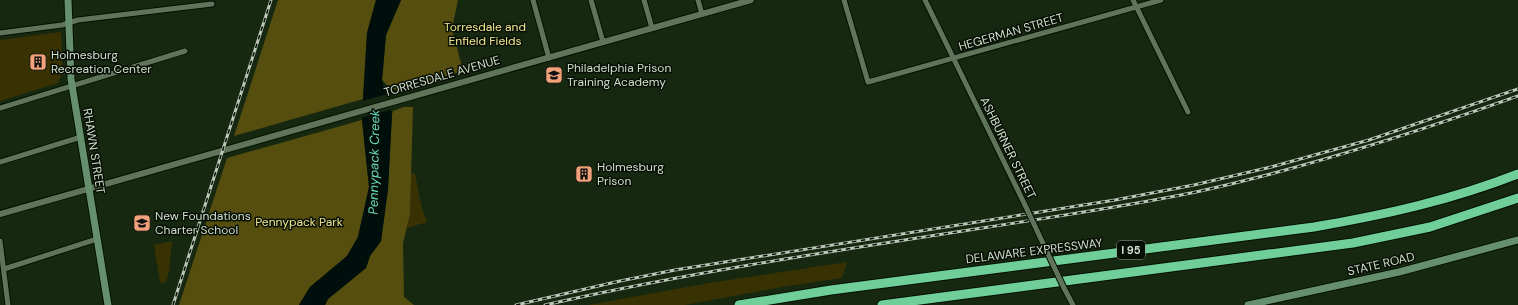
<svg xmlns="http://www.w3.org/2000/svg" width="1518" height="305" viewBox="0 0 1518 305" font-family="'DM Sans',sans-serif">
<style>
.green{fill:#383202}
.forest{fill:#564e0f}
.water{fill:#000f0b}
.pier{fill:#172811}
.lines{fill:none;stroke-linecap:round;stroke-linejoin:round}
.minor-casing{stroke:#021100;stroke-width:7}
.tertiary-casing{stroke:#021100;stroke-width:8}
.secondary-casing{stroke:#021100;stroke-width:9}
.motorway-casing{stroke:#021100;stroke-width:11}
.minor{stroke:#60745a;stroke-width:5}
.tertiary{stroke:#60745a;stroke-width:6}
.secondary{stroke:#658f6d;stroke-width:7}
.motorway{stroke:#70cf99;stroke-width:9}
.rail-casing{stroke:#bbc8b8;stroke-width:3}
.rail{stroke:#070f05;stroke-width:1.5;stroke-dasharray:4.5;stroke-linecap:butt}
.minor-bridge-casing{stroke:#021100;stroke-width:7;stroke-linecap:butt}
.minor-bridge{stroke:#60745a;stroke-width:5}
.labels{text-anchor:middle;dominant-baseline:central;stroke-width:3;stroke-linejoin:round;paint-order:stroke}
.shield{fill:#070f05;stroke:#95a092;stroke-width:1}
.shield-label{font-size:11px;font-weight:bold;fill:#d2decf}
.park-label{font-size:12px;fill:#f1e68e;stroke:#070f05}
.street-label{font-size:12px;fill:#d2decf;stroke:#070f05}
.poi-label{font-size:12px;fill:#d2decf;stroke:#070f05;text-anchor:start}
.water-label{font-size:13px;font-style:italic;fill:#69d9be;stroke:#070f05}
</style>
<rect width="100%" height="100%" fill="#172811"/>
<g class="green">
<path d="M61,32L63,71L58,83L0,101V40Z"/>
<path d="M415,173L421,205L427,222L407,228L410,214L411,174Z"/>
<path d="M172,241L169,272L166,282L160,283L154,245Z"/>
<path d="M847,262L842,278L787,286L685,305H588L709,283Z"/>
</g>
<g class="forest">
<path d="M278,0H376L367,33L363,99L234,136Z"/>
<path d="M401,0H458L452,28L463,71L397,90L388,86L382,80L386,35Z"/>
<path d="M404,107H413L410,214L403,243L404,297L414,305H325L328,299L366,268L370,256L381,241L388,189L392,114L393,111Z"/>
<path d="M362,120L369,187L358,237L347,256L310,287L299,305H179L227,158Z"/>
</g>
<path class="water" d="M376,0H401L386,35L382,80L392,114L388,189L381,241L370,256L366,268L328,299L325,305H299L310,287L347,256L358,237L369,187L362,120L363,99L367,33Z"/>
<path class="pier" d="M388,94L393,109L361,118L362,101Z"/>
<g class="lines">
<defs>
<g id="minor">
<path d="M533,0L549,58"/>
<path d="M591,0L603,42"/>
<path d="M644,0L652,28"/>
<path d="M698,0L702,14"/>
<path d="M844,0L868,82L1161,0"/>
<path d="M925,0L1025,205"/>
<path d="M1133,0L1188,112"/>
<path d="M0,33L62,25L78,20L212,4"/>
<path d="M0,108L185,51"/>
<path d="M0,162L81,137"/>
<path d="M0,241L8,305"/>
<path d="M4,269L97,239"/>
<path d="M1064,288L1073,305"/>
</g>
<path id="tertiary" d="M0,214L751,0"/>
<g id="secondary">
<path d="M68,0L71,79L108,305"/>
<path d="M1248,305L1399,272L1518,240"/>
</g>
<g id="motorway">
<path d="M739,305L831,290L1314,227C1384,215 1452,200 1518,174"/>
<path d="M882,305L1353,243L1430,227L1518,198"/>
</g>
</defs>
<use href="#minor" class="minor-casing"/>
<use href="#tertiary" class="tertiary-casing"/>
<use href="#secondary" class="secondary-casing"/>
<use href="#motorway" class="motorway-casing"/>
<use href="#minor" class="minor"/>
<use href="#tertiary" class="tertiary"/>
<use href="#secondary" class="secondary"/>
<use href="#motorway" class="motorway"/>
<defs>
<g id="rail">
<path d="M173,305L271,0"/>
<path d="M516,305L620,281L675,270L1115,200L1194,185L1271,167L1369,140L1518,89"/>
<path d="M545,305C691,272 840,250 989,227C1058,216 1128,206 1196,192C1306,168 1412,134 1518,96"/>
</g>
</defs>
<use href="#rail" class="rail-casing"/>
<use href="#rail" class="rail"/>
<defs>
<path id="minor-bridge" d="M1025,205L1064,288"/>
</defs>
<use href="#minor-bridge" class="minor-bridge-casing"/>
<use href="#minor-bridge" class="minor-bridge"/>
</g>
<defs>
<symbol id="building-square" viewBox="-11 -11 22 22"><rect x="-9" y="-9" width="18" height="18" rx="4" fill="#f1a27b" stroke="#070f05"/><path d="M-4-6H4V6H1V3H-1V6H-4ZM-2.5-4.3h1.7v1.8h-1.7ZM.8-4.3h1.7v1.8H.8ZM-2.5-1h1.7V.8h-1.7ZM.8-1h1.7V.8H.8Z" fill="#111"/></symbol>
<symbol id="university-square" viewBox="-11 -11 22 22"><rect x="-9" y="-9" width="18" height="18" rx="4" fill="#f1a27b" stroke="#070f05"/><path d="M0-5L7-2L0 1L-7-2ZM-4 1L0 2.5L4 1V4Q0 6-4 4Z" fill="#111"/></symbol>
<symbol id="school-square" viewBox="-11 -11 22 22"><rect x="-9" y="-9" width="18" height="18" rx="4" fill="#f1a27b" stroke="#070f05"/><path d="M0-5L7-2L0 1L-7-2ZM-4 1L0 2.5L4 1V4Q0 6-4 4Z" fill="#111"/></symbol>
</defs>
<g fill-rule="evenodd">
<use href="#building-square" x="28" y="52" width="20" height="20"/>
<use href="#university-square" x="544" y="65" width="20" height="20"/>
<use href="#building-square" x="574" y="164" width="20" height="20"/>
<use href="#school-square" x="132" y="213" width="20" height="20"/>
</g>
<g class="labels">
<rect class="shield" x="1117" y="241" width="28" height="18" rx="3"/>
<g class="shield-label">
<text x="1131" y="250">I 95</text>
</g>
<g class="park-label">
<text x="485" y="27">Torresdale and<tspan x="485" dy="14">Enfield Fields</tspan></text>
<text x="299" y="222">Pennypack Park</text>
</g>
<g class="street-label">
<text transform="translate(1011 32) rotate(-16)">HEGERMAN STREET</text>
<text transform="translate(442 76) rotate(-16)">TORRESDALE AVENUE</text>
<text transform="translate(1008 148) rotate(64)">ASHBURNER STREET</text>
<text transform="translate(94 151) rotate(81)">RHAWN STREET</text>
<text transform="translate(1034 251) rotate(-7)">DELAWARE EXPRESSWAY</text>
<text transform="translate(1381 264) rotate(-13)">STATE ROAD</text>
</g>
<g class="poi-label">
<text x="51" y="55">Holmesburg<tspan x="51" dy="14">Recreation Center</tspan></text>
<text x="567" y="68">Philadelphia Prison<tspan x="567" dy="14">Training Academy</tspan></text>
<text x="597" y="167">Holmesburg<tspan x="597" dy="14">Prison</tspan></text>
<text x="155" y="216">New Foundations<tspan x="155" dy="14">Charter School</tspan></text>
</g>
<g class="water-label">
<text transform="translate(374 162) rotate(-89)">Pennypack Creek</text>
</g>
</g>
</svg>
